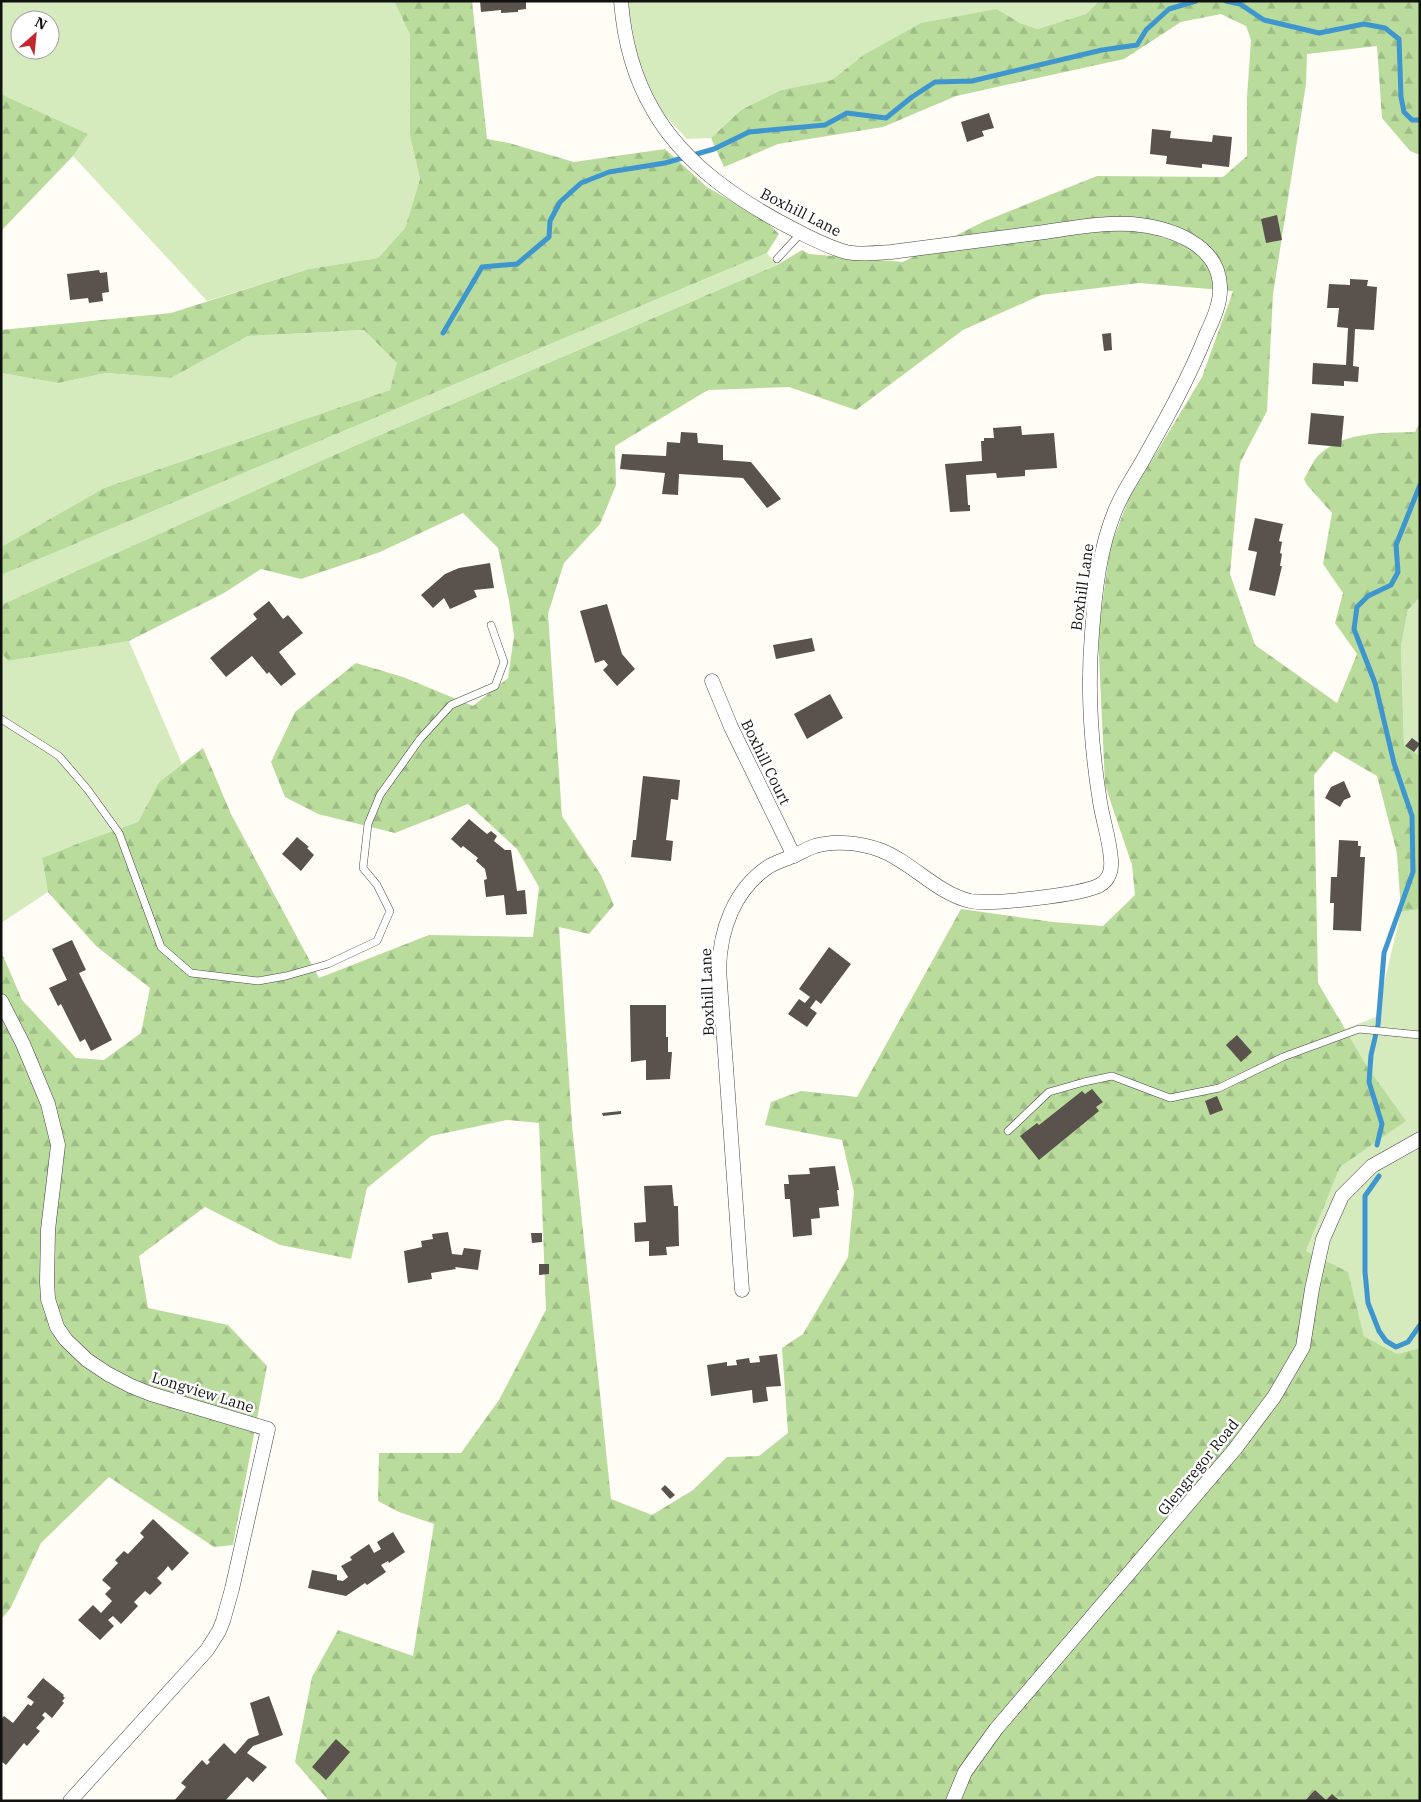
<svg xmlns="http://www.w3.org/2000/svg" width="1421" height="1802" viewBox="0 0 1421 1802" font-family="'IBM Plex Serif',serif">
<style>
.grass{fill:#d5ebbd;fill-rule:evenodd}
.forest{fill:url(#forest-firs);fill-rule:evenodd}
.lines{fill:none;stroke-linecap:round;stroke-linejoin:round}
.stream{stroke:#3f96cf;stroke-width:5}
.building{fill:#5a524d}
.lane-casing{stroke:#444;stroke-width:8}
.street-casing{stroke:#444;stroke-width:15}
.lane{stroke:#fff;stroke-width:7}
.street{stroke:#fff;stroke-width:14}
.labels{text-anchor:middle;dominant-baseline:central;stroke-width:5;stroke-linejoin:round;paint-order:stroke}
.street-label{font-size:15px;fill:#111;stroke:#fff}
</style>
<defs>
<pattern id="forest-firs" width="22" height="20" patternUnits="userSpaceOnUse" patternTransform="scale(1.25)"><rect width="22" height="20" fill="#b9dc9c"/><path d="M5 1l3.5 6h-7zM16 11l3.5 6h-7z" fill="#9ebc85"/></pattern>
</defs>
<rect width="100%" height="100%" fill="#fffdf5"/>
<g class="grass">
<path d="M1,1H394L410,35V136L420,179L405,228L378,258L309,269L207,301L73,156L88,134L1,94ZM20,20H50V50H20Z"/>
<path d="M627,1H1099L1086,14L1037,29L1020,23L997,9L862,56L832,80L781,90L741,110L711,138L687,139L659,109L636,59Z"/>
<path d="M767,253L777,265L352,447L1,605V575Z"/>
<path d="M364,330L398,363L390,390L104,488L1,547V373L58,383L106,373L171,378L248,336Z"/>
<path d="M1420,597V756L1404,746L1401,646L1408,610Z"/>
<path d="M129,641L182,764L159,782L138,822L79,843L42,858L48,892L1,923V652L8,661Z"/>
<path d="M1420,909V1348L1397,1354L1364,1336L1348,1273L1306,1251L1340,1167L1405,1121L1368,1068L1345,1029L1376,1017L1401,912Z"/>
</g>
<g class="forest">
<path d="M394,1H472L487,139L509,143L574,162L665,149L707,187L767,222L779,234L767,253L1,575V547L104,488L390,390L397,363L364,330L248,336L171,378L106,373L58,383L1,373V330L171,313L309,269L378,258L405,228L420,179L410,136V35Z"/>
<path d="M1099,1H1420V155L1410,151L1382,118L1377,46L1307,54L1306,84L1273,294L1267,411L1240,463L1230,574L1255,645L1337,703L1357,654L1335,623L1343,593L1323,564L1332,513L1307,485L1304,479C1309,471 1314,458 1321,453C1347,431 1384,433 1415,432L1420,422V597L1408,610L1401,646L1404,746L1420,756V909L1401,912L1397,853L1377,776L1334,751L1314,775L1318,983L1368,1068L1406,1121L1340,1167L1306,1251L1348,1272L1364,1336L1397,1354L1420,1348V1801H329L295,1762L312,1677L338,1630L413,1656L434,1524L399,1512L378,1501L379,1453H461L499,1400L546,1310L539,1123L507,1120L431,1136L367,1188L351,1259L280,1245L205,1207L139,1256L148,1308L228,1325L267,1366L233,1545L214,1547L109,1477L41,1543L10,1609L1,1619V951L22,1000L76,1058L104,1060L141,1033L150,988L96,946L48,892L42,858L79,843L138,822L159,782L203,748L231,814L319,978L429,935L533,937L539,887L517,849L468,804L395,833L318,814L285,797L271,762L295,712L356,663L403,677L473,706L508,678L514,636L509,601L498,548L463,513L380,552L301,579L261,569L224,593L129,641L8,661L1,652V605L352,447L777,265L802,250L809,254L903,262L985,221L1097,176L1223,177L1247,156V97L1251,40L1246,26L1221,14L1181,22L1124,59L956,96L883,127L778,144L724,167L711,138L741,110L781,90L832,80L862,56L921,23L997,9L1020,23L1037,29L1086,14ZM1139,283L1233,291L1202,377L1129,498L1110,548L1098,634L1105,785L1132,865L1135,895L1103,926L1053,922L961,909L857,1097L801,1091L771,1102L765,1125L842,1140L854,1192L848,1257L803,1334L782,1348L788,1433L759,1456L727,1457L693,1490L652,1515L611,1499L572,1125L559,927L589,934L614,905L601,875L562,816L548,614L564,563L600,524L616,485L615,446L708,390L789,387L856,410L963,330L1041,295Z"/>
<path d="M1,94L88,134L73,156L1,231Z"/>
</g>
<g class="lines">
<g class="stream">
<path d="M1226,1L1240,4L1264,20L1319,33L1364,24L1385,28L1399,39L1401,97L1404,112L1412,120H1420"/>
<path d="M443,333L482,267L517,264L549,237L550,221L560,202L581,183L609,172L665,163L714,149L749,132L825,125L847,113L886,118L912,97L935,82L972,81L1102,50L1137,45L1146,30L1169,9L1196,1"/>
<path d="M1377,1145L1382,1124L1369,1082L1371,1055L1378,1025L1384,953L1413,872L1412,816L1394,763L1375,683L1354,629L1357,607L1368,596L1391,585L1398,572L1396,545L1420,485"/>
<path d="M1379,1176L1365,1196V1272L1368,1303L1379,1331L1386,1341L1396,1347L1408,1342L1420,1325"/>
</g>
</g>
<g class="building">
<path d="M480,1H526V9L518,10V12L501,13V10L481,12Z"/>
<path d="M989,113L994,128L982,131L984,136L967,142L961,122Z"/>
<path d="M1152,129L1171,131L1170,138L1212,142L1213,135L1232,137L1229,167L1202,164V168L1166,164L1167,156L1150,154Z"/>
<path d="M1277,215L1282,240L1266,243L1261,219Z"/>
<path d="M99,270L100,273L107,272L109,292L102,293L103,301L89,303L88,298L70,300L67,274Z"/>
<path d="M1350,279L1368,280L1367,286L1377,287L1374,330L1355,329L1353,366L1359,367L1358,382L1344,381V386L1312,384L1313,363L1346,365L1348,328L1337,327L1339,308H1327L1329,284L1350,285Z"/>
<path d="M1111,333L1112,350L1104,351L1102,334Z"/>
<path d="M1311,413L1344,416L1341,447L1308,444Z"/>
<path d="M1021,426L1022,435L1054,433L1057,468L1025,470V476L997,478L996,473L966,475L968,505H970V511L950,512L945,464L982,461L981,441H984V438H994L993,428Z"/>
<path d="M681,432L697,433L698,443L723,445V460L751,462L781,499L767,508L743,478L679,474L678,495L662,494L665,473L620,469L622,454L666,456L667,442L680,443Z"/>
<path d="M1255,518L1283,524L1279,541L1282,542L1280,553L1282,554L1280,566H1282L1275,596L1249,590L1257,552L1248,550Z"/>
<path d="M490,563L494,588L474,590L477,597L450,609L444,598L433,608L421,595L445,574L459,568Z"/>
<path d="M269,601L283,619L288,615L303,633L279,652L296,674L281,686L269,672L267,674L252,656L226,677L210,658L257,619L253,614Z"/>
<path d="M607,604L622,654L635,669L617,686L603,670L608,665L604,660L595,663L580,611Z"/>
<path d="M812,638L815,651L776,659L773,645Z"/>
<path d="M830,694L843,718L807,739L794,714Z"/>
<path d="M1412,738L1420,744L1414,752L1405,746Z"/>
<path d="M643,776L680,780L678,800L671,799L666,840L673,841L671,861L631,857L633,840H636Z"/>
<path d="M1344,781L1351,797L1344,800L1340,807L1325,798L1331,787Z"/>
<path d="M469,819L487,834L491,831L497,836L494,841L505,850H511L517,891L525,890L527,914L506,915L504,895L486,897L484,880L487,879L485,869L476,861L478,858L463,846L461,848L451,839Z"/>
<path d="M297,837L309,847L307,848L314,855L301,871L282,854Z"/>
<path d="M1339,840L1358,841V846H1361L1360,857H1365L1361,931L1333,930L1334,903H1330L1331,877H1337Z"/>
<path d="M72,940L86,970L79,973L112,1040L91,1051L85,1039L80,1042L61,1004L58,1006L49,988L67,980L52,949Z"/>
<path d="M829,947L851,964L821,1004L816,1000L810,1008L817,1013L807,1027L788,1014L799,999L805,1003L810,997L799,989Z"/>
<path d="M630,1005H666V1037H668V1052H672L670,1079L646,1080V1060L631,1062Z"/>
<path d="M1237,1035L1252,1052L1241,1062L1226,1045Z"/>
<path d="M1092,1089L1103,1102L1096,1107L1099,1111L1039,1160L1020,1136L1037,1123L1039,1125L1082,1091L1085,1094Z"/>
<path d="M1217,1096L1223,1110L1210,1115L1205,1101Z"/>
<path d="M621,1111V1114L603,1116L602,1113Z"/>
<path d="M835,1166L839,1190H837L839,1206L819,1208L820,1218L811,1219L812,1235L793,1237L790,1199H785L784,1184H789L788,1175L810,1174L809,1168Z"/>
<path d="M672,1185L674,1206H678L679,1246L666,1247L667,1255L649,1256V1241L635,1242L634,1223L646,1222L644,1186Z"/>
<path d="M448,1232L452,1254L462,1255L464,1248L481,1250L478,1270L455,1267L456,1269L431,1273L432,1279L408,1283L404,1251L422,1247L421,1241L433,1239L432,1234Z"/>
<path d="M531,1233H542V1242L532,1243Z"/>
<path d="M539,1264H549V1274L539,1275Z"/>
<path d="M777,1354L781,1386L766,1387L768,1401L753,1403L752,1390L711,1396L707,1365L727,1362V1366L737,1365L736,1360L749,1358L750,1363L760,1362L759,1356Z"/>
<path d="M665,1485L675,1495L670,1499L661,1489Z"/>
<path d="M153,1519L189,1553L172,1571L168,1566L164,1571L157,1578L162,1583L150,1595L145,1591L134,1602L138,1606L121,1624L113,1616L108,1620L114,1626L100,1640L78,1620L93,1605L101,1613L112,1601L105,1594L111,1588L102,1580L118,1563L115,1560L124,1551L128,1554L144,1537L140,1533Z"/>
<path d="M393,1532L405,1552L389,1563L388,1561L381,1565L386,1572L367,1585L365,1583L346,1596L308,1588L312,1570L337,1575V1580L343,1581L348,1577L341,1566L352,1560L350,1557L369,1544L374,1553L381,1549L377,1542Z"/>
<path d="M43,1678L64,1695L63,1696L65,1698L62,1701L64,1703L52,1718L45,1712L42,1715L45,1718L36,1728L40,1731L27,1746L24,1743L6,1765L1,1761V1719L4,1716L13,1723L28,1704L31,1706L34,1702L27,1697Z"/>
<path d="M269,1696L283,1735L253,1746L247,1753L267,1767L253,1782L247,1777L225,1801H174L186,1787L181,1783L202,1760L207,1765L210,1762L208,1760L224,1743L235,1754L248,1739L259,1735L250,1703Z"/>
<path d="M336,1739L350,1752L326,1780L312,1767Z"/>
<path d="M1315,1790L1326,1800L1332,1794L1340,1801H1305Z"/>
</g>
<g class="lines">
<defs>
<g id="lane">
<path d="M777,259L801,233"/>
<path d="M1,719L59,756L88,790L119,833L161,947L191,973L258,981L286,976L328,964L377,941L390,911L377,885L363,868L368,824L380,795L420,739L451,705L495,686L504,662L491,625"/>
<path d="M1008,1131L1049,1092L1084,1082L1112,1076L1170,1098L1219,1088L1283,1057L1359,1029L1420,1035"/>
</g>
<g id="street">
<path d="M621,1C624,40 633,76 653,110C684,165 742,203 797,231C813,239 828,247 846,252C861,255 876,253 891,252C940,246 988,239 1037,233C1068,229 1100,222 1132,224C1168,227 1218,243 1220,286C1221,303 1213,320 1206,335C1189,378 1166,419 1143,460C1134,476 1122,493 1115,511C1099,550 1095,592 1092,633C1087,690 1091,746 1100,802C1103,821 1110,841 1111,860C1112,870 1109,880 1100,885C1081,895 991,905 970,901C936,893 912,862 880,850C861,843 835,840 815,846C809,848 802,852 795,855C787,859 776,862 768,867C734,890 720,930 719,969L742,1290"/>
<path d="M712,681L731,727L794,856"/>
<path d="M1,1001L23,1044L48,1104L58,1145L48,1230L47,1282L48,1299L57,1327L66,1340L87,1360L108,1374L131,1386L151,1394L268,1429L232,1589L223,1621L219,1631L207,1650L70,1801"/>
<path d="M953,1801L965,1772L996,1729L1235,1449L1274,1397L1303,1347L1312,1289L1323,1239L1342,1196L1372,1166L1420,1139"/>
</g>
</defs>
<use href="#lane" class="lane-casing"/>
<use href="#street" class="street-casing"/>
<use href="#lane" class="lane"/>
<use href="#street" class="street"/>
</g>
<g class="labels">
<g class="street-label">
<text transform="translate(801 212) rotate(27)">Boxhill Lane</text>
<text transform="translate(1082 587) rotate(-82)">Boxhill Lane</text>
<text transform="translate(766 762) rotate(64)">Boxhill Court</text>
<text transform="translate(707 992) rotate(-92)">Boxhill Lane</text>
<text transform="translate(203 1392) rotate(17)">Longview Lane</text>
<text transform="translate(1198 1467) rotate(-51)">Glengregor Road</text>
</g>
</g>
<rect width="1421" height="1802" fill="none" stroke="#111111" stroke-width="5"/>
<g transform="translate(35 35) rotate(27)"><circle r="24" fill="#ffffff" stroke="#a0a0a0"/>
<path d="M0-4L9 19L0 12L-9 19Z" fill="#c4262e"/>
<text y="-8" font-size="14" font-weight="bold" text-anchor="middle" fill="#111111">N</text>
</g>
</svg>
